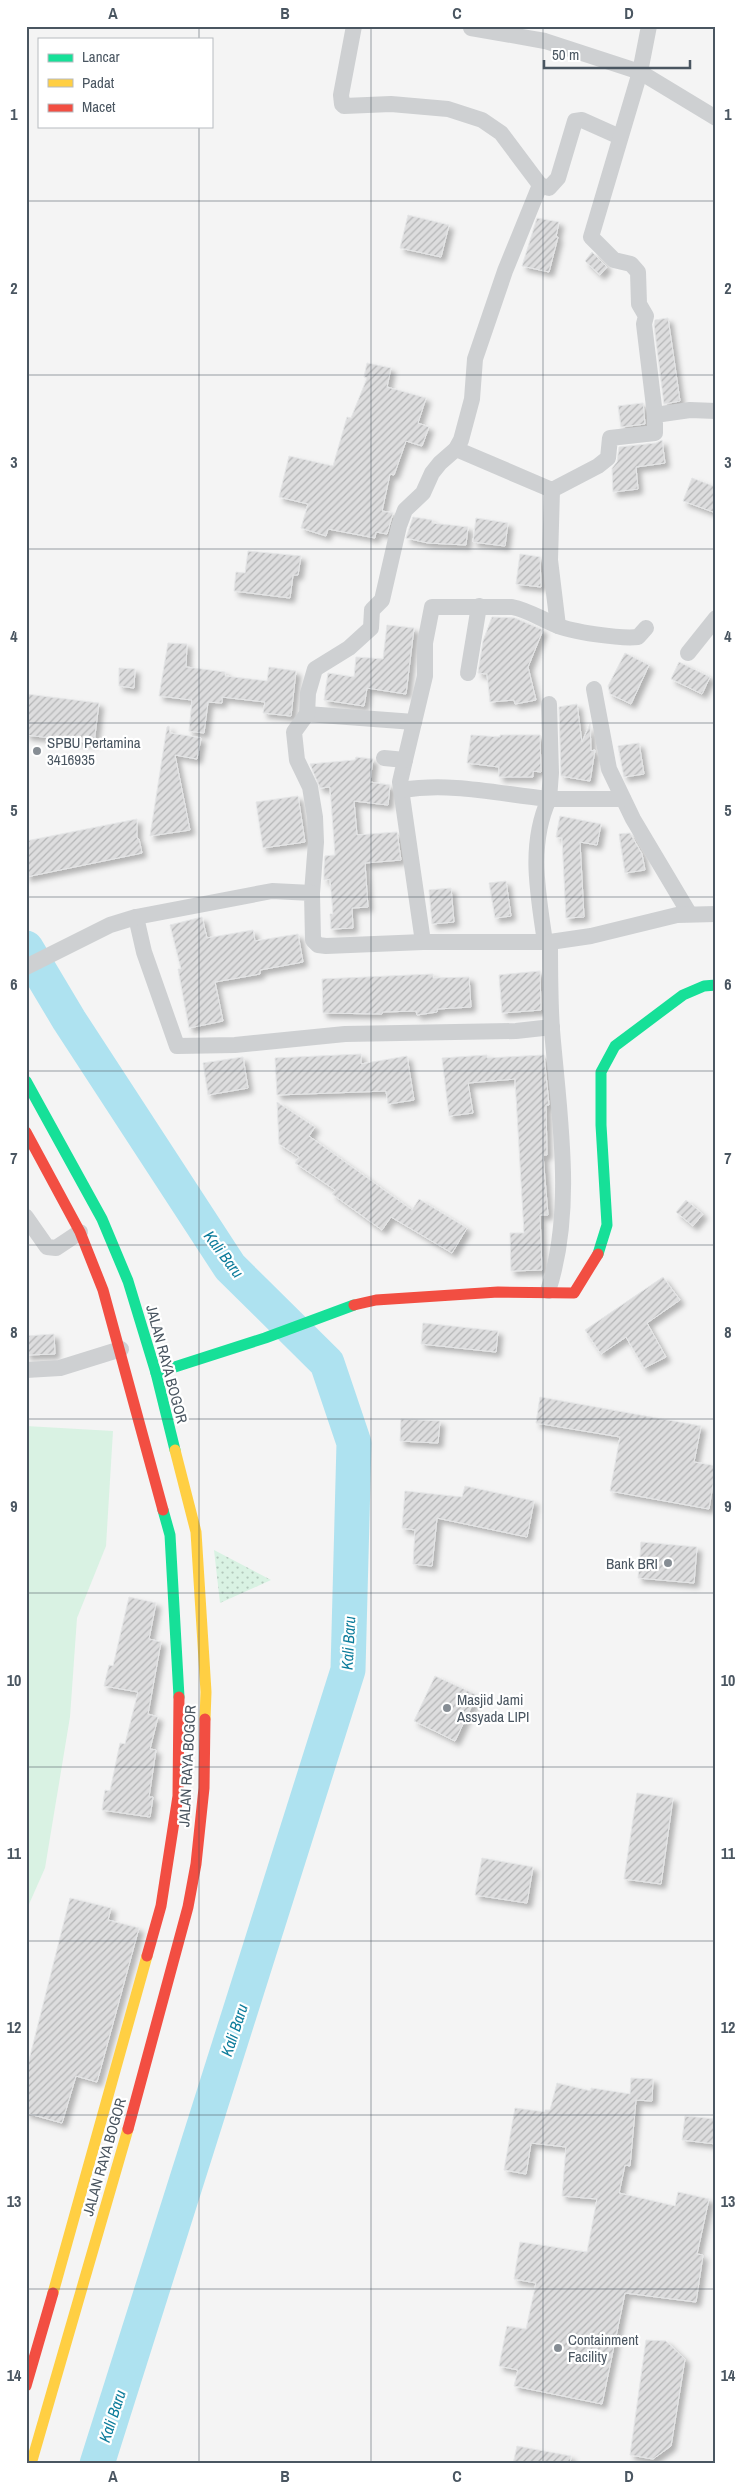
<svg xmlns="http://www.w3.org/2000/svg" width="742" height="2490" viewBox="0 0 742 2490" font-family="'Archivo Narrow',sans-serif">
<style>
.grass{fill:#d9f2e3}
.park{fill:url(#park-dots)}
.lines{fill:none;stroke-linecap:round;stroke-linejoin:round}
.river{stroke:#aee2f0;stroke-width:35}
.building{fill:url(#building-hatch);stroke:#e5e6e7;filter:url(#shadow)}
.street{stroke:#ced0d2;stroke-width:16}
.fast{stroke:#16e098;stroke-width:11}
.slow{stroke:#ffcf43;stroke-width:11}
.jam{stroke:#f24e42;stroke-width:11}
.grid{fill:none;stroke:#4a5661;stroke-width:1;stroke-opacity:0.55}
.poi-dot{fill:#868d94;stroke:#fff;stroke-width:2}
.labels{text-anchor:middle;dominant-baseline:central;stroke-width:4.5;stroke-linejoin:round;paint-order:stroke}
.poi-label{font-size:15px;fill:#4a5661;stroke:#fff;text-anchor:start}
.street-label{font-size:15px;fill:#4a5661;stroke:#fff}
.water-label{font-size:16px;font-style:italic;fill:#0c7c9b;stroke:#fff}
.neatline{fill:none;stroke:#4a5661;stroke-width:2}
.grid-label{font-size:16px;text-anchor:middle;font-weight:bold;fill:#4a5661}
</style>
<defs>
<pattern id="park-dots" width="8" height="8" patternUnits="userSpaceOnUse" patternTransform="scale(1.25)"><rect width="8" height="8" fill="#d9f2e3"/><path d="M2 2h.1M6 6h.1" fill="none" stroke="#b2c7bb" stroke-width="1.8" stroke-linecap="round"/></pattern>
<pattern id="building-hatch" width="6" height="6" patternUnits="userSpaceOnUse" patternTransform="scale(1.25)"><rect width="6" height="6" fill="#ddddde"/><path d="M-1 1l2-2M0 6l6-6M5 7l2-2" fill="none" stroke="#b5b6b7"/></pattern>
<filter id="shadow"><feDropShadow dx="4.5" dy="4.5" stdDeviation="2.5" flood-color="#0004"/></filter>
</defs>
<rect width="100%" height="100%" fill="#f4f4f4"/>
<path class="grass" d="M26,1426L113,1431L106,1546L77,1618L70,1717L45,1868L26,1911Z"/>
<path class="park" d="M214,1550L271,1580L220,1603Z"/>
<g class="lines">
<path class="river" d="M26,948L69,1020L230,1267L327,1363L354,1443L348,1670L97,2464"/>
</g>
<g class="building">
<path d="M408,215L449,225L441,257L400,248Z"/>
<path d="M537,218L559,222L556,237H558L549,272L522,266Z"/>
<path d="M592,252L607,267L600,275L585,261Z"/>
<path d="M668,318L680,401L664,404L654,325L655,320Z"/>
<path d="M367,363L391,368L387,387L426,398L418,423L429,427L422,446L406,441L394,475L390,474L382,511L393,513L387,534L376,532L375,538L328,529L326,536L301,528L308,504L279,497L289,456L333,466L347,417L351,418L367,378L364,377Z"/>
<path d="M643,403L645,424L621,427L618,406Z"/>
<path d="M662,440L665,463L636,467L638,489L613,492L612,468L617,462L619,447L656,443Z"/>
<path d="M692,478L716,487V513L683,501Z"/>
<path d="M413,517L432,520V523L468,527L466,545L428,543L406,538Z"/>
<path d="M476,518L508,523L505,546L473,542Z"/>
<path d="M248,551L301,556L298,575H293L290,598L234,591L236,572L245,573Z"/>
<path d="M520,554L540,557L541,587L516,584Z"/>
<path d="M492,617L515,618L543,630L528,667L536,700L515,704L514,700L490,702L487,674L478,673L483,641Z"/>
<path d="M387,625L414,628L406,694L367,688L364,706L324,700L328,673L354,677L356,657L383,659Z"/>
<path d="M168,643L187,644L186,667L225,672V676L267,681L269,667L296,671L291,716L263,713L265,702L222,697V703L208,702L204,733L189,731L192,700L159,696Z"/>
<path d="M625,653L649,665L631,704L610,694L608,686Z"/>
<path d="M679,662L710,677L702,694L671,679Z"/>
<path d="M119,668L135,669L134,688L119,686Z"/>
<path d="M26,694L99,703L94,743L26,735Z"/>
<path d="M577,704L582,742L590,724L591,751L595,750L590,781L561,776L559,707Z"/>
<path d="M169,726L170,733L201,738L197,759L175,755L190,830L150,836L167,727Z"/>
<path d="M471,735L500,737V735H540L541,772L533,771V777H499V767L467,763Z"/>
<path d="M639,743L644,774L624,777L618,746Z"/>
<path d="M356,757L373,759L370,782L390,785L388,805L354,801L357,835L397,832L401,860L365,863L368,907L352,908L353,928L331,929L330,914H333L330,879L324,880V869L325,856L335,855L330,787L320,788L310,764L355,760Z"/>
<path d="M298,796L305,842L263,848L256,802Z"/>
<path d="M560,816L601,824L597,845L580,842L584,917L566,918L562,838L556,837Z"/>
<path d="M137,819V838L139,839L142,853L26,877V841Z"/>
<path d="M630,833L642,854L645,870L625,873L619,834Z"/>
<path d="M506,881L511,916L495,918L489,883Z"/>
<path d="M451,888L454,922L432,924L429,890Z"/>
<path d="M202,917L207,938L253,930L255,941L298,934L303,962L260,970V974L215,982L223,1021L189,1028L178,969H181L170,925Z"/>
<path d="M540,971L541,1010L502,1013L499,975Z"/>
<path d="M433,974V978L469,977L471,1007L437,1009V1012L417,1015L416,1011L382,1012V1014L323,1013L322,979Z"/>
<path d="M361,1054V1064L407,1056L414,1100L388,1104L386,1091L277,1095L275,1058Z"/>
<path d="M487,1055V1058L544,1055L549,1105H546L547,1155H543L548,1215H540L542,1270L511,1271L510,1233H524L515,1079L468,1083L473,1113L449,1116L442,1058Z"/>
<path d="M243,1057L248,1088L208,1095L203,1063Z"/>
<path d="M277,1102L315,1127L309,1136L412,1210L419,1199L467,1228L452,1253L391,1217L382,1230L332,1194L335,1190L295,1163L299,1157L279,1144Z"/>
<path d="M686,1200L703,1214L693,1226L676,1212Z"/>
<path d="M663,1277L680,1300L647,1323L666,1357L644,1368L626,1337L601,1354L585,1330Z"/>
<path d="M423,1323L498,1331L496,1352L421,1344Z"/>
<path d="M54,1334L55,1354L26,1355V1336Z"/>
<path d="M540,1397L701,1426L694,1462L716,1466L709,1509L610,1491L620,1437L536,1423Z"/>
<path d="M401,1419L440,1421L438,1443L400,1441Z"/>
<path d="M465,1486L534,1501L527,1537L437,1518L432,1566L413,1564L415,1530L402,1528L405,1491L462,1497Z"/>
<path d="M641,1542L697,1547L694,1583L638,1578Z"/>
<path d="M129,1597L156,1603L149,1639L161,1642L148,1714L158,1717L150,1749L156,1750L149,1797H153L150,1817L102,1810L105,1790L110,1791L120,1743L125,1744L138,1692L104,1686L109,1665L113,1666Z"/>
<path d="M435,1676L477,1695L455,1741L414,1721Z"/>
<path d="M637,1793L673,1798L661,1884L624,1879Z"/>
<path d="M482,1858L533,1867L527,1903L475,1895Z"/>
<path d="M70,1898L111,1908L108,1920L139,1928L97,2082L76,2076L62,2123L26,2113V2072Z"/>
<path d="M631,2078L653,2079L652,2101L636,2100L630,2166L625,2165L619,2193L675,2206L678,2192L709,2199L697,2254L703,2255L696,2302L625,2293L602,2404L514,2386L518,2370L499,2366L507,2326L526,2329L536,2283L514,2279L520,2242L587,2252L597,2199L562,2196L566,2147L531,2143L526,2174L504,2170L515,2108L545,2112V2110H550L557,2083L591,2091V2088L630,2094Z"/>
<path d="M685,2116L716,2119V2144L682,2140Z"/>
<path d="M646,2340L666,2341L685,2359L671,2446L653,2459L630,2455Z"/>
<path d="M517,2446L571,2456L570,2464H513Z"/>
</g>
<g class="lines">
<g class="street">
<path d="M354,26L341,95L342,104L344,106L391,104L448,109L482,120L501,133L540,185L549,188L558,178L575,121L582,120L620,137"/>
<path d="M649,26L640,72L591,237L614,260L631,264L638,272L639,304L646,316L644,324L655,415"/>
<path d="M471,28L545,41L640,72L716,118"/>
<path d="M456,449L552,490L598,466L608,458L610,438L655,433V415L690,410L716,411"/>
<path d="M552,490L550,560L558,626"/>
<path d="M688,653L716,618"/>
<path d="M468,673L479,606"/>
<path d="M594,689L609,769L633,819L689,913"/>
<path d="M549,704L551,773L549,799H623"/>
<path d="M307,714L414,722"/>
<path d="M384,758L405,760L400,782L423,942"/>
<path d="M405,760L425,676V643L432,607H512C528,610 541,619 556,625C571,632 621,639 638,637L646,628"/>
<path d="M402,790C452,782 499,794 549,799C528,845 538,893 545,942"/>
<path d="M312,893L316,842L315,817L310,787L297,760L294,732L307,714L308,693L315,669L349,648L371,628L372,610L382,600L399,526L405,510L423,493L432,473L440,463L456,449L461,440L472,399L475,359L505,271L540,185"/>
<path d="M136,917L144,952L177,1046L235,1045L345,1034L516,1031L552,1027"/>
<path d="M26,967L110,925L136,917L272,891L312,893L313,940L318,945L326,946L423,942H550L591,936L677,915L716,914"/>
<path d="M26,1217L47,1247L56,1248L80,1232"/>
<path d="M548,1291C575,1209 559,1115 552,1030C550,1001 550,971 550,942"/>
<path d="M26,1370L60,1368L121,1349"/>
</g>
<g class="fast">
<path d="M26,1081L102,1219L128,1281L156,1373L175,1450"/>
<path d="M598,1254L607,1225L601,1125V1072L615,1046L683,995L704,986L716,985"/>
<path d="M156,1373L265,1338L354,1305"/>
<path d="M163,1510L170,1535L179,1697"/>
</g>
<g class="slow">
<path d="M175,1450L196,1532L206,1692L205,1719"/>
<path d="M53,2293L147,1956"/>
<path d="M31,2464L128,2129"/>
</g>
<g class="jam">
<path d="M26,1132L80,1232L103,1290L163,1510"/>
<path d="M354,1305L376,1300L498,1292L574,1293L598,1254"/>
<path d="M147,1956L161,1906L178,1796L179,1697"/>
<path d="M128,2129L188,1907L196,1864L204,1788L205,1719"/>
<path d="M26,2386L53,2293"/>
</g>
</g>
<path class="grid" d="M199,26V39M371,26V2464M543,26V2464M199,126V2464M26,201H716M26,375H716M26,549H716M26,723H716M26,897H716M26,1071H716M26,1245H716M26,1419H716M26,1593H716M26,1767H716M26,1941H716M26,2115H716M26,2289H716"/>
<g class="poi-dot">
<circle cx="37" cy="751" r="5"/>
<circle cx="668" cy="1563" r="5"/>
<circle cx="447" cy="1708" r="5"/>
<circle cx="558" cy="2348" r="5"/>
</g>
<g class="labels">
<g class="poi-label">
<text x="47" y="742">SPBU Pertamina<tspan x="47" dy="17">3416935</tspan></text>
<text x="658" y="1563" text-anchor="end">Bank BRI</text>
<text x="457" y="1699">Masjid Jami<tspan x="457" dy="17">Assyada LIPI</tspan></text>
<text x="568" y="2339">Containment<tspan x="568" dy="17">Facility</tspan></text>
</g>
<g class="street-label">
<text transform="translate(167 1364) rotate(75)">JALAN RAYA BOGOR</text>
<text transform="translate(187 1766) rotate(-87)">JALAN RAYA BOGOR</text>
<text transform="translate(104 2157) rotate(-74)">JALAN RAYA BOGOR</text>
</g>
<g class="water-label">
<text transform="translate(224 1254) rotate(53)">Kali Baru</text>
<text transform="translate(348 1643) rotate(-87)">Kali Baru</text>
<text transform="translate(234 2030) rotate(-72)">Kali Baru</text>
<text transform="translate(112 2416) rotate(-72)">Kali Baru</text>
</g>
</g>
<rect width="742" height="2490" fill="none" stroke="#ffffff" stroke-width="55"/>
<rect x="38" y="38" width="175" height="90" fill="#ffffff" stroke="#b7bbc0"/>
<rect x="48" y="54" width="25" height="8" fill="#16e098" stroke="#b7bbc0"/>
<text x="82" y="62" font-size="15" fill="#4a5661">Lancar</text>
<rect x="48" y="79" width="25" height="8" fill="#ffcf43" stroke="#b7bbc0"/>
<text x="82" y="88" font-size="15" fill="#4a5661">Padat</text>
<rect x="48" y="104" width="25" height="8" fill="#f24e42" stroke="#b7bbc0"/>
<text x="82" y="112" font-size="15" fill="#4a5661">Macet</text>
<path d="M544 60v8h146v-8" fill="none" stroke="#4a5661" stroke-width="2.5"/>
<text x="552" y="60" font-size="15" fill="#4a5661" stroke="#ffffff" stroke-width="4" paint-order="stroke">50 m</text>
<rect x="28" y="28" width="686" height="2434" class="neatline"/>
<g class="grid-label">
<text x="113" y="19">A</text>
<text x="285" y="19">B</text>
<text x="457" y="19">C</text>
<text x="629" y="19">D</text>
<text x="14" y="120">1</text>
<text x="728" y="120">1</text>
<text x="14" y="294">2</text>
<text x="728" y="294">2</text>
<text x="14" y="468">3</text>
<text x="728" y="468">3</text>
<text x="14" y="642">4</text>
<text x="728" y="642">4</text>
<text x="14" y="816">5</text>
<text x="728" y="816">5</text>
<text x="14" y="990">6</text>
<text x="728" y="990">6</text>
<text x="14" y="1164">7</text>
<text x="728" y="1164">7</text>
<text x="14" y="1338">8</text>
<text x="728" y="1338">8</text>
<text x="14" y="1512">9</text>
<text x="728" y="1512">9</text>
<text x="14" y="1686">10</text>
<text x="728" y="1686">10</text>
<text x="14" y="1859">11</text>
<text x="728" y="1859">11</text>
<text x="14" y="2033">12</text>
<text x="728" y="2033">12</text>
<text x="14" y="2207">13</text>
<text x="728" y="2207">13</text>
<text x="14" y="2381">14</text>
<text x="728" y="2381">14</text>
<text x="113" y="2482">A</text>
<text x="285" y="2482">B</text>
<text x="457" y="2482">C</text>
<text x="629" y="2482">D</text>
</g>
</svg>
